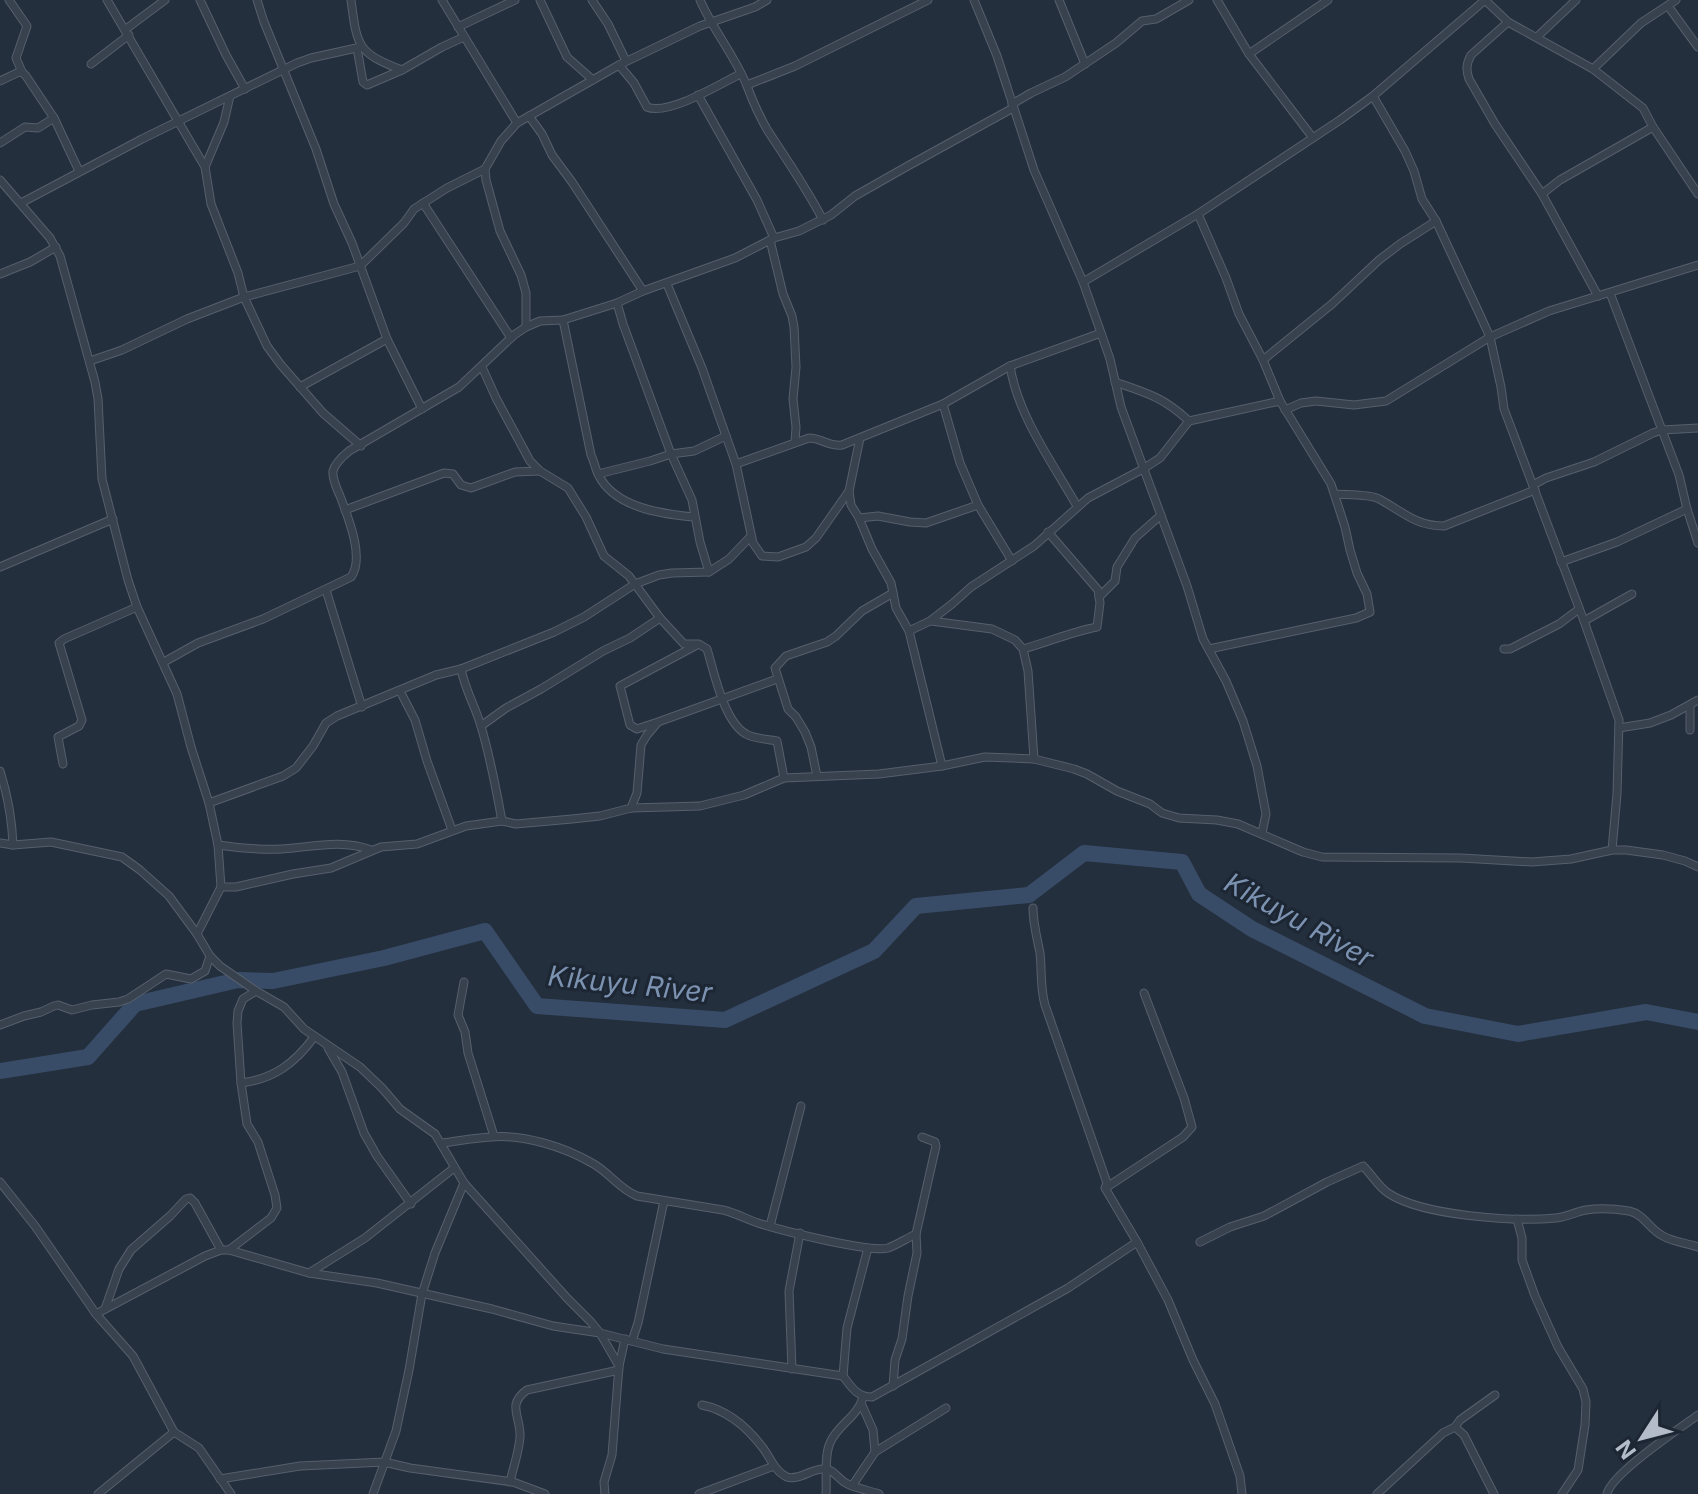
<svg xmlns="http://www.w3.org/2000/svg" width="1698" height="1494" viewBox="0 0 1698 1494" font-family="Inter,sans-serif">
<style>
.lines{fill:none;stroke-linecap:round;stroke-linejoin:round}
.river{stroke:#394c67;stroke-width:16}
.minor-casing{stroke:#565f6c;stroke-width:9}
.minor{stroke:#38414e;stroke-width:7}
.labels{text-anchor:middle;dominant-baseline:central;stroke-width:6;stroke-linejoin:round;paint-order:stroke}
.water-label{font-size:28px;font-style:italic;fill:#7c92b1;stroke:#1d2633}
</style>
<rect width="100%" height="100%" fill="#242f3e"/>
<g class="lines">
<path class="river" d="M0,1071L88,1057L135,1004L238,980L273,981L384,958L485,931L537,1006L725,1020L874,951L916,906L1029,895L1084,853L1182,862L1199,894L1252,929L1425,1016L1518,1034L1646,1012L1698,1022"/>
<defs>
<g id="minor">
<path d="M9,0L27,26L16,58L22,72"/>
<path d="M107,0L205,167"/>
<path d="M200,0L226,55L245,89"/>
<path d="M257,0L264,22L316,149L334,204L352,243L387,339L422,409"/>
<path d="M351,0C357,46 357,53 402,70"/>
<path d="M442,0L517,123"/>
<path d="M540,0L567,57L593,80"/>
<path d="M592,0L608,24L626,61"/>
<path d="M700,0C713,30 735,56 747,86C753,102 759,116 768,131C787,160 807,189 823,220"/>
<path d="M974,0L997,56L1034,170L1083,282L1101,333L1110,359L1121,407L1187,586L1203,639L1226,681L1243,721L1257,766L1266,814L1262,833"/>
<path d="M1059,0L1085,64"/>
<path d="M1217,0L1249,54L1313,138"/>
<path d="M1485,0L1508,22L1593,69L1643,108L1653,127L1698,194"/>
<path d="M1668,6L1698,47"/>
<path d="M1508,22L1471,55C1466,64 1466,70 1469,79L1495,124L1542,194L1598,296"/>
<path d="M458,27L515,0"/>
<path d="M126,29L165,0"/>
<path d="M1537,37L1576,0"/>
<path d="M357,48L363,82L367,85L402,70L442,47L464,37"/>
<path d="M1249,54L1328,0"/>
<path d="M91,64L129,35"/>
<path d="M619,65L634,83L647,107C668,116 720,84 740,74"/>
<path d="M1593,69L1641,23L1676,0"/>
<path d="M0,81L19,72H22L26,76L54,118L79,171"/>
<path d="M747,85L795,66L928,0"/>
<path d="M698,95L757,200L774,238"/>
<path d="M230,96L224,122L205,167L211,204L238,273L244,297L267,346L281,365L323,413L361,446"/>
<path d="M1373,96L1405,151L1414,171L1422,199L1436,221L1479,313L1490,337L1501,387L1504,409L1584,621L1619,720L1617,794L1612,850"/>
<path d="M1012,104L1031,93L1065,77L1116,43L1142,21L1156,19L1189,0"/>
<path d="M529,116L542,134L552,155L572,182L643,291"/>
<path d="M0,143L25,127L38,128L54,118"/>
<path d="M0,180L50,238L60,256L95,382L98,399L102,479L128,580L137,607L177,694L191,747L209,803L218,845L221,887L197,934"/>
<path d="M1542,194L1560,180L1653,127"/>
<path d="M21,203L142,139L297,63L311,58L361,47"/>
<path d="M423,203L511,338"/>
<path d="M1198,214L1226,278L1239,314L1263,360L1280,401L1331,484L1345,527L1350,550L1357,573L1367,594L1370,612L1356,618L1209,649"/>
<path d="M770,240L783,294L792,316L794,327L796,367L793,399L796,427L795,442"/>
<path d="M0,274L30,262L56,247"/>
<path d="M1083,282L1198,214L1340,120L1373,96L1485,0"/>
<path d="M667,284L702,368L726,436L736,464L753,543L762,556L778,557L806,547L816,538L849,491"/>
<path d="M1610,293L1679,475L1687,509L1698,543"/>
<path d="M617,303L623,324L671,454L692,500L700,542L709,572"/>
<path d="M563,320L591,455C594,461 595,468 598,474C614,508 662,514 694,517"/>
<path d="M526,327V293L521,275L500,231L486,180L485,169L501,141L517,123L619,65L700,26L755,7L767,0"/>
<path d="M1263,360L1332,304L1379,260L1400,244L1436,221"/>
<path d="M90,361L122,350L187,319L244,297L360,266L404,223L414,209L447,188L485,169"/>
<path d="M1010,366C1018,416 1052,462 1077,506"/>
<path d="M482,367L496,398L530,461L540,471L568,488L586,517L604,556L629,576L660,618L684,644H699L707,649C714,672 724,722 746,734C754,739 768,739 777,741L784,778"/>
<path d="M1115,382C1147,393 1163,397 1189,421"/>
<path d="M300,387L387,339"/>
<path d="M943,404L960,463L978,505L1012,561"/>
<path d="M1285,410L1301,403L1316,401L1354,405L1386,401L1490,337L1549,311L1698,265"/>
<path d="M860,438L849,491L851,505L859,518L872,549L891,583L896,608L909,631L942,766"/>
<path d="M736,464L809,438C821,438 830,447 842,445L943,404L1010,366L1101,333"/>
<path d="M598,474L650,461L671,454L694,451L726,436"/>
<path d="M1533,485L1546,478L1594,462L1653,433L1662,430L1698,428"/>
<path d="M1335,494C1346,495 1371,494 1379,499C1402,511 1415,526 1444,526L1535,490"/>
<path d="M345,510L444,473L453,474L461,485L471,488L515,472L540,471"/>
<path d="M859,518L878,516L910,522L926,523L978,505"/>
<path d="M1561,562L1617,542L1687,509"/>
<path d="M0,567L113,519"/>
<path d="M326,590L362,707"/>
<path d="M1099,597L1115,581L1117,567L1135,538L1161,515"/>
<path d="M931,621L992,629L1015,640L1023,649L1028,671L1034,759"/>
<path d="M1584,621L1632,594"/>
<path d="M909,631L930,621L952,604L971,587L1034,546L1088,498L1143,469L1160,458L1189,421L1280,401"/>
<path d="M1023,649C1048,642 1071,632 1097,627L1100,603L1098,590L1048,532"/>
<path d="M1504,649H1510L1559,624L1579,609"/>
<path d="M164,662L198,643L263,619L351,577C365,558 348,517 340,496C337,489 332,479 333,471C335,463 343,456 349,451L459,387L514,335L526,327L540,321L563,320L617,303L643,291L735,258L774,238L799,231L831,215L855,196L906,167L1013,108"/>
<path d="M461,669C465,689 474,704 480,723C490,755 496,788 502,821"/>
<path d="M400,691L415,720L427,761L452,830"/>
<path d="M1690,705V730"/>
<path d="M655,723L637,729L630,725L620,686L697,645"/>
<path d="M481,726L506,708L541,689L603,651L630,638L660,618"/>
<path d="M1619,728L1650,723L1671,715L1698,700"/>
<path d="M63,764L58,737L79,726L82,720L59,643L64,639L137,607"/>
<path d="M0,771C8,796 12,819 13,845"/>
<path d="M817,776L811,747L805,732L796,717L788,709L775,668L786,656L827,642L836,636L862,611L893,593"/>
<path d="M209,803L283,776L296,768L313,746L326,723L337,716L436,675L461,669L554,632L584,617L635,584L659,575L672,573L709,572L729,559L751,536"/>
<path d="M631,808L637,793L641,745L647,735L658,722L777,679"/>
<path d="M0,843L13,845L51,842L122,857L140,870L169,896L197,934L210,956L220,966L256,991L284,1007L304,1029L360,1067L382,1088L400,1109L435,1134L464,1183L567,1298L591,1322L600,1333L619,1366L612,1455L604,1482L605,1494"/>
<path d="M218,845C239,848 261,850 282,849C312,847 342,839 371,850"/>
<path d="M221,887H236L293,874L331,868L381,847L417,844L466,826L502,821L516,824L572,819L600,816L631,808L700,806L744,795L784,778L879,774L942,766L985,757L1034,759L1074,769L1087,774L1117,791L1150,804L1162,813L1179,818L1217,820L1238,824L1303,852L1322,857L1461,858L1532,862L1571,859L1612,850H1626L1663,855L1685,861L1698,867"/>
<path d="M1033,908C1033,924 1037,937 1040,953C1042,971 1040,988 1045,1005L1107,1183L1105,1188L1137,1242L1168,1300L1193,1360L1215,1404L1240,1476L1242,1494"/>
<path d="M464,982L458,1015L465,1032L468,1053L494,1136"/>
<path d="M0,1025L24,1016L41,1012L54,1006L58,1005L72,1010L92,1005L119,1002L128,999L166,974L191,979L205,971L210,956"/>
<path d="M328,1048L342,1072L364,1133L377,1156L411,1204"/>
<path d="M241,1083C274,1079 295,1063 314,1037"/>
<path d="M441,1143C458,1141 474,1138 491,1137C524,1134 564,1147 592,1163C609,1172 619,1189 637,1196L723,1210C736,1213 746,1219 758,1223C780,1230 869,1253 888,1248C897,1245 907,1238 916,1234"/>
<path d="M0,1182L35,1226L96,1314L133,1356L174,1432L199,1448L231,1494"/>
<path d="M1107,1187L1183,1137L1192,1127L1184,1098L1144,993"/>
<path d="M1517,1219L1522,1238V1260L1535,1296L1558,1347L1583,1389L1586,1402L1585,1425L1578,1470L1562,1494"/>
<path d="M770,1226L801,1106"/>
<path d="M1200,1242L1230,1227L1264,1216L1327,1182L1363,1166C1372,1175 1378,1186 1388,1193C1422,1216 1515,1222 1556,1218C1567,1217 1575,1212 1586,1210C1599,1208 1616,1209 1629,1211C1644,1214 1650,1230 1663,1236C1673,1242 1687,1243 1698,1247"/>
<path d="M229,1250L271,1218L277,1208L275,1195L258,1142L247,1124L241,1083L237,1023L238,1011L243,999L256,991"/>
<path d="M309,1273L365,1238L454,1168"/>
<path d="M105,1309L119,1269L131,1250L170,1216L186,1199L190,1198L195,1203L221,1250"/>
<path d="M96,1314L205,1256L221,1250H229L309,1273L377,1283L492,1309L553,1326L600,1333L663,1349L843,1376C852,1388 857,1397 872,1397L1068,1288L1137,1242"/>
<path d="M632,1341L638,1323L664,1201"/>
<path d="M619,1366L625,1339"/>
<path d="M792,1369L789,1291L800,1233"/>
<path d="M843,1376L847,1328L868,1248"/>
<path d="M893,1386L895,1360L902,1339L908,1296L917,1253L916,1234L936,1146L935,1142L922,1137"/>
<path d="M861,1403L873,1430L875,1452"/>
<path d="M702,1405C727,1410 748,1428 763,1448C770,1457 775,1472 787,1477C798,1481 811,1469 823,1469C832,1468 837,1477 844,1482C853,1488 868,1490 879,1494"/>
<path d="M1455,1427L1460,1420L1495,1395"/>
<path d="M220,1479L300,1466L384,1462L410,1468L513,1482L545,1494"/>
<path d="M510,1482C513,1468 519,1452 520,1437C521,1416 506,1405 527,1390L619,1370"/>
<path d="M852,1486L875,1452L946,1408"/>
<path d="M98,1494L174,1432"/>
<path d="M373,1494L396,1431L409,1370L422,1294L435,1253L464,1183"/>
<path d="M699,1494L774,1466"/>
<path d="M826,1494C827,1479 824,1456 830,1443C837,1425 858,1417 863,1397"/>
<path d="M1377,1494L1443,1433L1455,1427L1464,1435L1494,1494"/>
<path d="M1607,1494C1611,1474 1679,1429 1698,1415"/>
</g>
</defs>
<use href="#minor" class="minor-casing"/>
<use href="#minor" class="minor"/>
</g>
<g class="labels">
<g class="water-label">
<text transform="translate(1299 920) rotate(29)">Kikuyu River</text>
<text transform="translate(630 984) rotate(6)">Kikuyu River</text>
</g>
</g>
<g transform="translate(1642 1438) rotate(234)" stroke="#1d2633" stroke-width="6" paint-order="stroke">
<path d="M0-6L14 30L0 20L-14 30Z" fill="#b4bcc9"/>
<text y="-12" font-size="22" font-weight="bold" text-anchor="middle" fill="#b4bcc9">N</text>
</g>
</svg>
